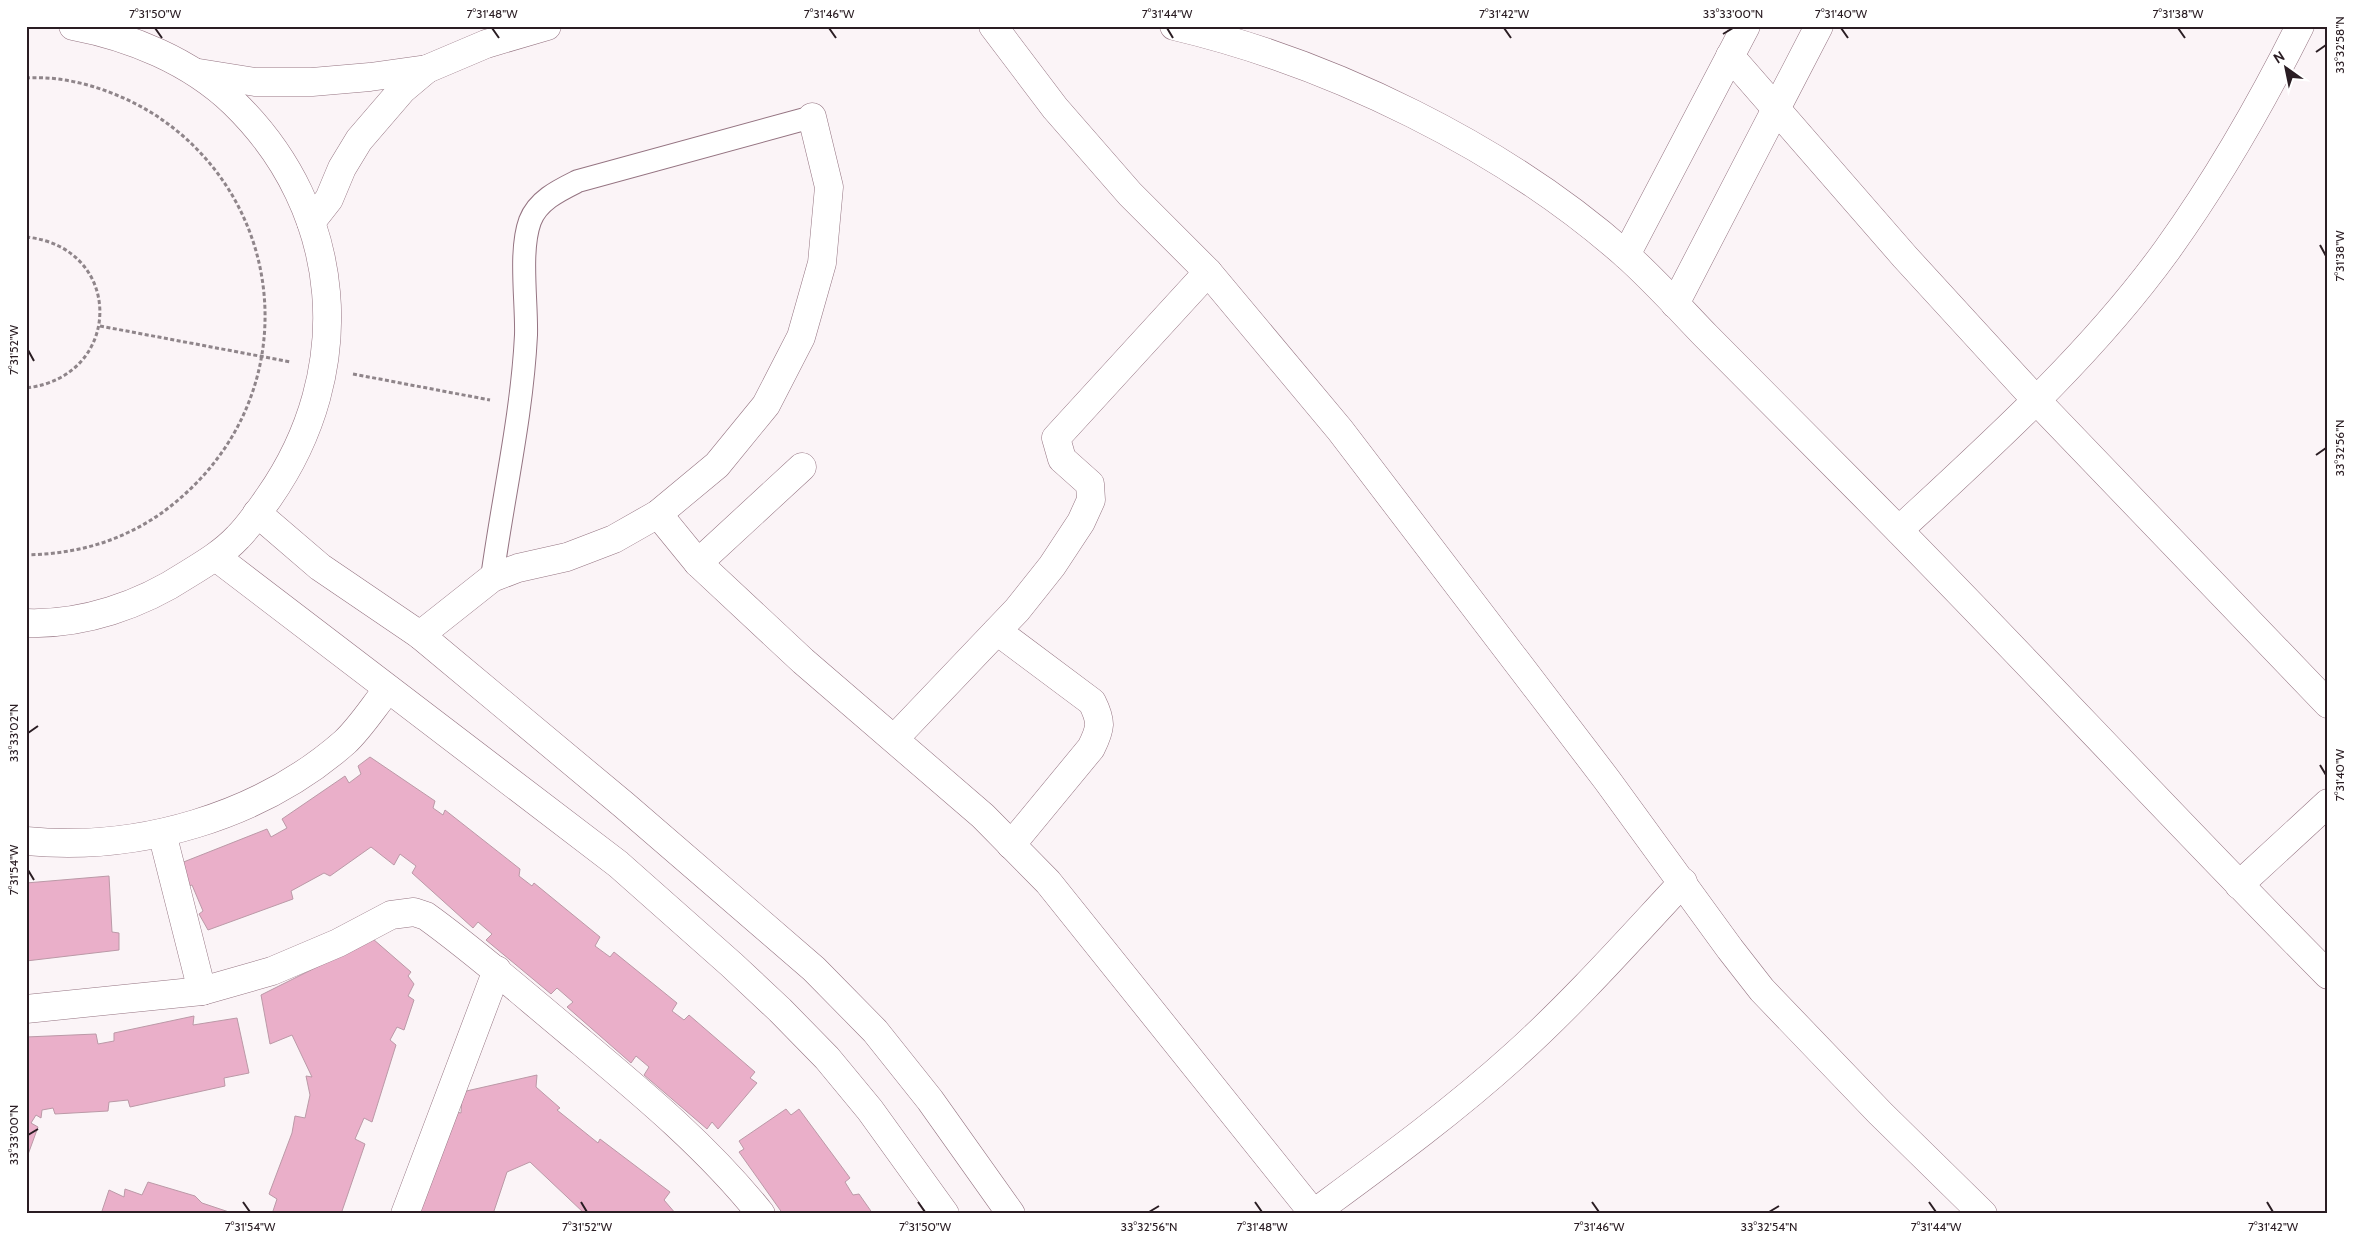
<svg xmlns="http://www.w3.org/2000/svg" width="2354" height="1240" viewBox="0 0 2354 1240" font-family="Cabin,sans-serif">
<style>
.building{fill:#eaafc9;stroke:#bb99a7}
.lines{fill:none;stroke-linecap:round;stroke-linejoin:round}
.lane-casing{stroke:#957482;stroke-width:24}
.street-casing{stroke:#957482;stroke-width:29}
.secondary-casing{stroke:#957482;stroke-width:29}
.path{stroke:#8f858a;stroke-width:3;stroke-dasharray:4 2.5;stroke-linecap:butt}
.lane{stroke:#fff;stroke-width:22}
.street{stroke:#fff;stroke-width:28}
.secondary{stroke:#fff;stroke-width:28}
.ticks{fill:none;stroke:#2a1d23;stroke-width:2}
.neatline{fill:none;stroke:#2a1d23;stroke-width:2}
.ticks-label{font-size:12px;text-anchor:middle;fill:#2a1d23}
</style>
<rect width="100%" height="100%" fill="#fbf4f7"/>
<g class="building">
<path d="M370,757L435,801L433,808L443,815L445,810L520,869L519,876L532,886L534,883L600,937L595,946L610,957L614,952L677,1003L672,1011L684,1020L689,1015L755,1072L750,1078L757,1083L718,1129L712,1122L707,1129L644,1075L649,1067L636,1056L631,1063L567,1007L573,1002L557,988L551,994L486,940L492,934L478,922L473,928L412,873L416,866L400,854L394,865L371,847L330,876L324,873L291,891L293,899L208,930L199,914L203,911L192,885L188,886L181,863L267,829L271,837L287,828L282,819L345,776L349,783L361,774L358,766Z"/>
<path d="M109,876L112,932L119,933V950L26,961V883Z"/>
<path d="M373,939L411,972L408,976L414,984L408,996L414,1000L404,1030L397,1027L390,1040L396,1045L372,1122L364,1118L355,1139L365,1144L341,1214H272L277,1199L269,1194L292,1133L295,1116L305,1118L310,1095L306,1076L312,1077L292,1035L270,1044L261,995Z"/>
<path d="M194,1016L193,1025L237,1018L249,1073L224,1078L225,1086L130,1107L128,1100L109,1102L108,1111L55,1114L53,1108L42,1110L41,1118L36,1115L31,1123L38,1127L26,1160V1037L96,1034L98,1044L114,1041V1033Z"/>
<path d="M537,1075L536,1087L560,1108L557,1110L598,1143L600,1139L670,1192L664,1200L676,1214H585L530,1162L507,1172L493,1214H418L452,1111L461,1113L462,1092Z"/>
<path d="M786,1109L791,1115L799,1109L850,1178L845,1182L853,1195L859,1194L873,1214H783L739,1152L744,1149L739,1141Z"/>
<path d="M148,1182L195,1196L202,1203L235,1214H101L109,1190L124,1197L125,1189L142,1195Z"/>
</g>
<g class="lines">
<defs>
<path id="lane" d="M492,578C503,497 522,416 526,335C527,303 519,251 530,221C538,200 560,190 578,181L812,117"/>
<g id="street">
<path d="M993,26L1055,108L1130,194L1208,272L1340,430L1607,780L1730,949L1762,990L1880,1113L1983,1214"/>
<path d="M1730,56L1905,257L2037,401L2328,704"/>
<path d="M1626,255L1746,26"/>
<path d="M1675,304L1819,26"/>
<path d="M658,514L698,563L803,661L983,816L1048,882L1314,1214"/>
<path d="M1899,530C1994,442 2091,355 2167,250C2218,179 2261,104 2300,26"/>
<path d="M698,563L802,467"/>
<path d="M997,631L1092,702C1102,722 1101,728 1091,748L1011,845"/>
<path d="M420,635L492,578L518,568L567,557L614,539L658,514L717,465L766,405L801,337L822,263L829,187L812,117"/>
<path d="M895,738L1017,610L1052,566L1081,522L1091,500L1090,484L1062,459L1056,438L1208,272"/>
<path d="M162,833L202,991"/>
<path d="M26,841C138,852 260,817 345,742C361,727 374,706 388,689"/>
<path d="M2239,885L2328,803"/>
<path d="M26,1009L202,991L272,971L338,943L391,915L414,912L426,916C476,952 521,992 568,1031C636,1088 705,1144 761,1214"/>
<path d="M1314,1213C1382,1163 1451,1113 1514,1056C1574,1002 1628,941 1683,882"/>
<path d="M405,1214L497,970"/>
</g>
<g id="secondary">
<path d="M1174,26C1331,63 1504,147 1626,255C1654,280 1680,309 1706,336C1758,388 1810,440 1862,493C2019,651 2170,816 2328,975"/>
<path d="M199,73L255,82H312L370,77L427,69L486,44L547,26"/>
<path d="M311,222L329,199L342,168L359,140L402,90L427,69"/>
<path d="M257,513L320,567L420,635L624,805L814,969L875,1031L930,1100L1011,1214"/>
<path d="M216,557L618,864L732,965L780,1010L827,1058L870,1110L945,1214"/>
<path d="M26,623C83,625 141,605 188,574C206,563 224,552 238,537C250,525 259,511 269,497C357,371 345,211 234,103C190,61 131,37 73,26"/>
</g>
</defs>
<use href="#lane" class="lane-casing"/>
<use href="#street" class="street-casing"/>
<use href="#secondary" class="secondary-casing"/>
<g class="path">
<path d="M26,78C69,75 116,91 152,113C278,192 304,364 203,476C182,499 157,519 129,532C96,548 62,554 26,555"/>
<path d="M26,237C125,247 124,377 26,388"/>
<path d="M100,326L291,362"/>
<path d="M353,374L490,400"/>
</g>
<use href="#lane" class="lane"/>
<use href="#street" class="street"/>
<use href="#secondary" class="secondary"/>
</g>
<path class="ticks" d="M155,28L162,38M492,28L499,38M829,28L836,38M1167,28L1173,38M1504,28L1511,38M1841,28L1848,38M2178,28L2185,38M1723,34L1733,28M2316,52L2326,45M2320,245L2326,256M28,350L34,361M2316,455L2326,448M28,733L38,726M2320,765L2326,775M28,870L34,880M28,1135L38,1129M243,1202L250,1212M581,1202L587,1212M918,1202L925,1212M1255,1202L1262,1212M1592,1202L1599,1212M1929,1202L1936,1212M2267,1202L2273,1212M1149,1212L1159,1206M1769,1212L1779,1206"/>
<rect width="2354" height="1240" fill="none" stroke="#ffffff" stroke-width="55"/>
<g transform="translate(2286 68) rotate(327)" stroke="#ffffff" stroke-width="4" paint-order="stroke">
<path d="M0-4L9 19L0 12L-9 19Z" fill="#2a1d23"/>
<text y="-8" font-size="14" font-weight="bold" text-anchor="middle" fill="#2a1d23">N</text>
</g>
<rect x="28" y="28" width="2298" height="1184" class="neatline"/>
<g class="ticks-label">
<text x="155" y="18">7°31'50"W</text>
<text x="492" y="18">7°31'48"W</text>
<text x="829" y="18">7°31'46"W</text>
<text x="1167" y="18">7°31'44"W</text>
<text x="1504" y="18">7°31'42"W</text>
<text x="1733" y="18">33°33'00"N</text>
<text x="1841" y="18">7°31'40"W</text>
<text x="2178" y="18">7°31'38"W</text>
<text transform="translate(2340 45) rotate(-90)" y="4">33°32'58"N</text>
<text transform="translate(2340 256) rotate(-90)" y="4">7°31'38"W</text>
<text transform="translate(14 350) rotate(-90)" y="4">7°31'52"W</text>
<text transform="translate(2340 448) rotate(-90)" y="4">33°32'56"N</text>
<text transform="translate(14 733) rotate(-90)" y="4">33°33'02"N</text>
<text transform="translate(2340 775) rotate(-90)" y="4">7°31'40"W</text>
<text transform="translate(14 870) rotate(-90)" y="4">7°31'54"W</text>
<text transform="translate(14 1135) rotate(-90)" y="4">33°33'00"N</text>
<text x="250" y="1231">7°31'54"W</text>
<text x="587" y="1231">7°31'52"W</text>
<text x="925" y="1231">7°31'50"W</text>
<text x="1149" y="1231">33°32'56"N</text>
<text x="1262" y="1231">7°31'48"W</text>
<text x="1599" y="1231">7°31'46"W</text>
<text x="1769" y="1231">33°32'54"N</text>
<text x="1936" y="1231">7°31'44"W</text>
<text x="2273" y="1231">7°31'42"W</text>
</g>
</svg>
